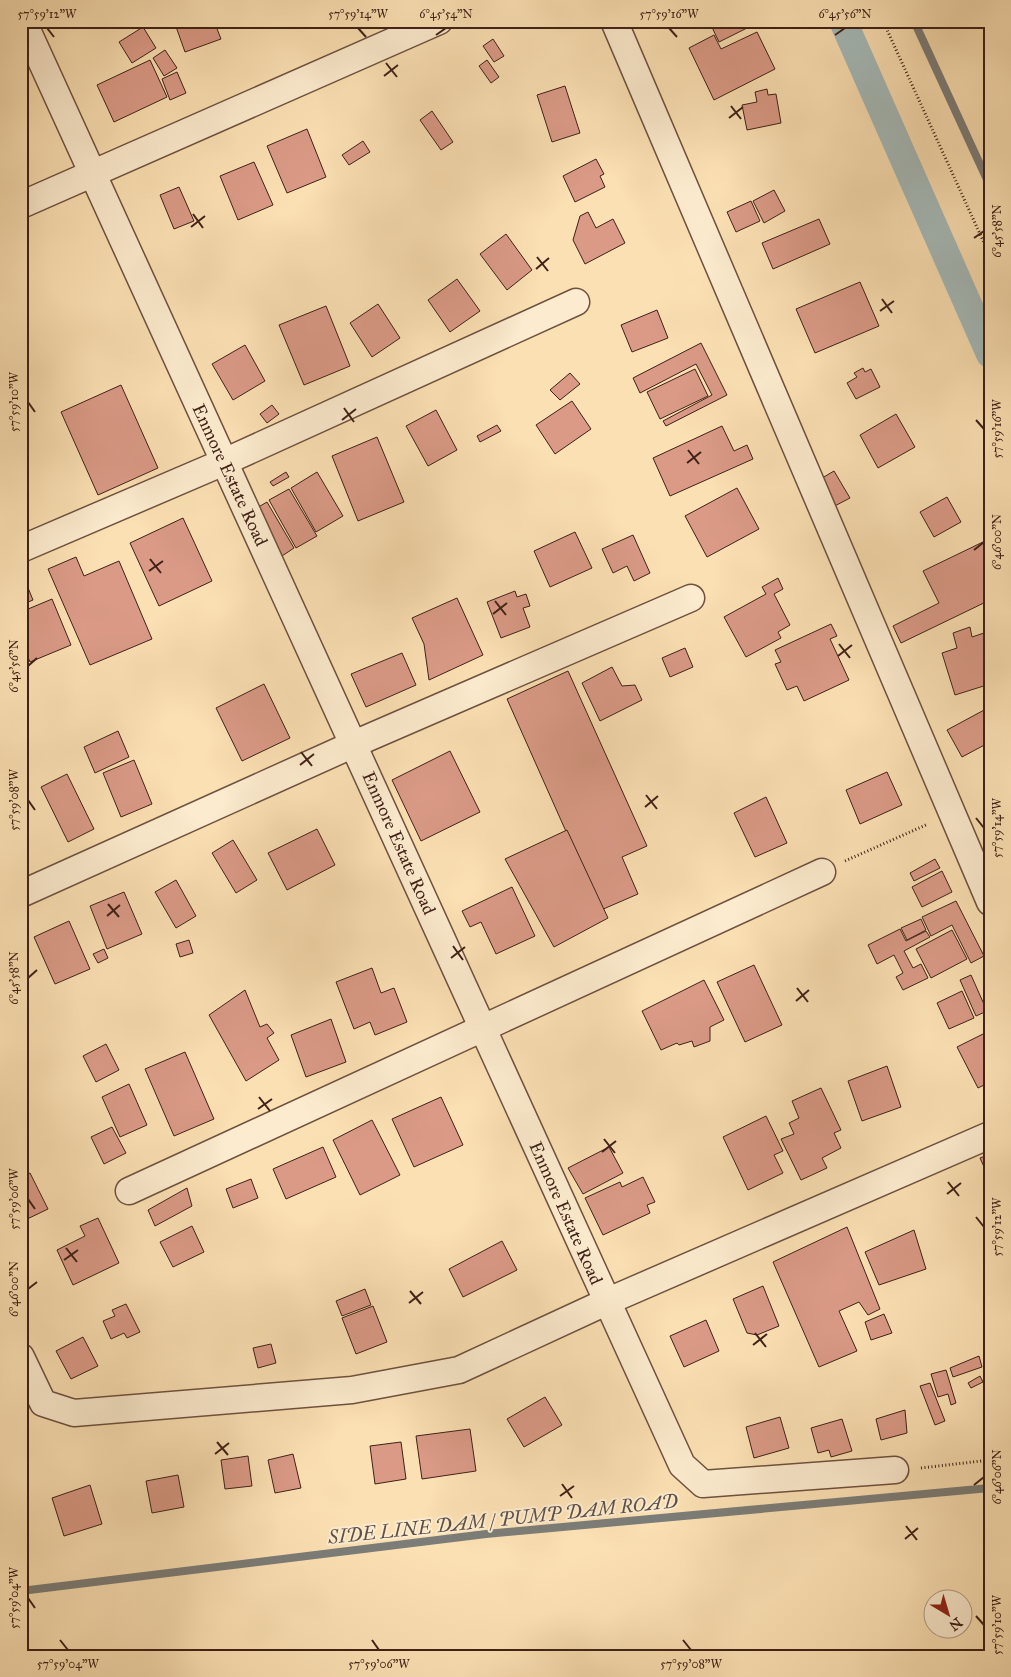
<svg xmlns="http://www.w3.org/2000/svg" width="1011" height="1677" viewBox="0 0 1011 1677" font-family="'IM FELL Great Primer',serif">
<style>
.lines{fill:none;stroke-linecap:round;stroke-linejoin:round}
.stream{stroke:#7c7d78;stroke-width:8}
.canal{stroke:#a5bab9;stroke-width:28}
.building{fill:#da9a86;stroke:#3f2117}
.minor-casing{stroke:#6e513e;stroke-width:29}
.path{stroke:#3f2117;stroke-width:3;stroke-dasharray:1 2.5;stroke-linecap:butt}
.minor{stroke:#fcebce;stroke-width:26}
.ticks{fill:none;stroke:#3f2117;stroke-width:2}
.labels{text-anchor:middle;dominant-baseline:central;stroke-width:4;stroke-linejoin:round;paint-order:stroke}
.street-label{font-size:18px;fill:#3f2117;stroke:#fcebce}
.water-label{font-size:19px;font-style:italic;fill:#5e4f48;stroke:#fcebce}
.neatline{fill:none;stroke:#3f2117;stroke-width:2}
.ticks-label{font-size:12px;text-anchor:middle;fill:#3f2117}
</style>
<rect width="100%" height="100%" fill="#fbe0b3"/>
<filter id="stains"><feTurbulence type="fractalNoise" baseFrequency=".004" numOctaves="4"/><feColorMatrix values="0 0 0 0 .2 0 0 0 0 .09 0 0 0 0 .02 0 0 0 .5 -.17"/></filter>
<radialGradient id="worn" r=".72"><stop offset=".6" stop-color="#630" stop-opacity="0"/><stop offset="1" stop-color="#630" stop-opacity=".3"/></radialGradient>
<g class="lines">
<g class="stream">
<path d="M914,21L990,186"/>
<path d="M21,1591L486,1534L990,1488"/>
</g>
<path class="canal" d="M843,21L990,354"/>
</g>
<g class="building">
<path d="M174,21H214L221,39L185,52Z"/>
<path d="M637,21H652L640,27Z"/>
<path d="M709,21H744L747,28L719,42Z"/>
<path d="M143,27L156,48L132,63L119,42Z"/>
<path d="M757,32L775,69L714,100L689,48L714,35L721,49Z"/>
<path d="M493,39L504,56L494,62L483,46Z"/>
<path d="M165,50L177,68L164,76L153,58Z"/>
<path d="M150,60L167,97L114,122L97,85Z"/>
<path d="M487,60L499,77L491,83L479,66Z"/>
<path d="M177,72L186,93L170,100L162,79Z"/>
<path d="M565,86L580,133L552,142L537,95Z"/>
<path d="M767,89L768,95L776,94L781,123L747,130L742,105L757,102L755,92Z"/>
<path d="M432,111L453,142L441,150L420,120Z"/>
<path d="M307,129L326,177L287,193L267,146Z"/>
<path d="M363,141L370,152L349,165L342,155Z"/>
<path d="M596,159L604,174L600,176L605,187L575,202L563,176Z"/>
<path d="M254,162L273,205L238,220L220,176Z"/>
<path d="M179,187L194,221L174,229L160,195Z"/>
<path d="M774,190L785,211L764,223L753,201Z"/>
<path d="M751,201L760,221L736,232L727,212Z"/>
<path d="M588,212L596,228L613,219L625,243L585,264L573,240L580,216Z"/>
<path d="M819,219L830,244L773,269L762,243Z"/>
<path d="M506,234L532,270L507,290L480,254Z"/>
<path d="M457,279L480,311L450,332L428,300Z"/>
<path d="M860,282L879,326L815,353L796,309Z"/>
<path d="M378,304L400,338L372,357L350,323Z"/>
<path d="M326,306L350,366L304,385L279,325Z"/>
<path d="M657,310L668,338L632,352L621,325Z"/>
<path d="M701,343L727,395L666,426L663,421L712,395L696,364L640,393L633,378Z"/>
<path d="M245,345L265,381L233,400L212,364Z"/>
<path d="M863,368L865,372L871,369L880,387L856,399L847,383L857,377L854,373Z"/>
<path d="M695,369L708,396L660,419L647,392Z"/>
<path d="M570,373L580,384L560,400L550,390Z"/>
<path d="M121,385L158,468L98,495L61,412Z"/>
<path d="M572,401L591,429L555,454L536,425Z"/>
<path d="M272,405L279,414L267,423L260,414Z"/>
<path d="M436,410L457,450L428,466L406,426Z"/>
<path d="M896,414L915,447L878,468L860,435Z"/>
<path d="M497,425L501,431L480,442L477,436Z"/>
<path d="M722,426L734,451L747,445L753,459L670,496L653,458Z"/>
<path d="M377,437L404,502L358,521L332,456Z"/>
<path d="M834,471L850,498L827,510L812,484Z"/>
<path d="M286,472L289,477L273,486L270,482Z"/>
<path d="M317,472L343,516L316,532L291,488Z"/>
<path d="M737,488L759,529L707,557L685,516Z"/>
<path d="M289,489L317,536L296,548L269,500Z"/>
<path d="M947,497L961,522L934,537L920,512Z"/>
<path d="M267,502L294,548L282,556L255,509Z"/>
<path d="M183,518L212,581L159,606L130,543Z"/>
<path d="M575,532L592,568L550,587L534,551Z"/>
<path d="M633,535L650,573L634,581L627,566L613,573L602,549Z"/>
<path d="M985,541L990,550V600L901,643L893,626L939,603L923,571Z"/>
<path d="M76,557L84,576L119,561L152,639L90,665L48,569Z"/>
<path d="M24,578L33,600L21,605V579Z"/>
<path d="M778,578L783,589L774,594L790,625L778,632L781,638L746,657L724,617L766,594L762,587Z"/>
<path d="M515,591L517,597L526,594L530,606L523,608L530,627L501,638L487,602Z"/>
<path d="M457,598L483,655L429,680L424,644L412,618Z"/>
<path d="M52,599L71,645L30,662L21,641V612Z"/>
<path d="M831,624L837,636L830,639L849,680L804,701L797,686L787,690L775,664L781,662L775,650Z"/>
<path d="M970,627L972,637L990,631V684L955,695L942,653L957,648L953,633Z"/>
<path d="M685,648L693,667L670,677L662,658Z"/>
<path d="M402,653L416,685L366,707L351,674Z"/>
<path d="M612,667L622,686L635,685L642,700L600,721L582,683Z"/>
<path d="M568,671L647,846L622,857L638,894L601,910L507,699Z"/>
<path d="M264,684L290,738L242,761L216,708Z"/>
<path d="M986,709L990,716V742L962,757L947,730Z"/>
<path d="M118,731L129,757L95,773L84,747Z"/>
<path d="M450,751L480,812L421,841L392,780Z"/>
<path d="M134,760L152,804L121,817L103,773Z"/>
<path d="M887,772L902,805L860,824L846,790Z"/>
<path d="M67,774L94,829L68,842L41,787Z"/>
<path d="M766,797L787,843L755,857L734,813Z"/>
<path d="M21,824L27,835L21,838Z"/>
<path d="M317,829L335,865L287,890L268,853Z"/>
<path d="M567,830L608,918L554,947L505,859Z"/>
<path d="M233,840L257,880L236,893L212,853Z"/>
<path d="M935,859L940,868L914,881L910,873Z"/>
<path d="M942,871L952,892L922,907L912,887Z"/>
<path d="M176,880L196,916L176,928L155,892Z"/>
<path d="M512,887L535,936L496,954L481,922L470,927L462,911Z"/>
<path d="M124,892L142,934L107,949L90,906Z"/>
<path d="M956,901L984,956L971,963L952,925L931,936L922,917Z"/>
<path d="M921,919L926,930L907,940L901,928Z"/>
<path d="M69,921L90,969L55,984L34,937Z"/>
<path d="M900,929L906,941L926,931L930,937L904,951L913,968L921,964L928,978L903,990L896,977L903,973L894,955L877,964L868,945Z"/>
<path d="M952,930L967,959L931,978L916,949Z"/>
<path d="M189,940L193,953L180,957L176,944Z"/>
<path d="M104,949L108,958L98,963L93,954Z"/>
<path d="M754,965L782,1025L745,1042L717,982Z"/>
<path d="M372,968L381,993L394,988L407,1022L375,1035L370,1022L354,1029L336,982Z"/>
<path d="M971,975L987,1011L976,1016L960,980Z"/>
<path d="M704,980L724,1020L710,1027V1041L694,1047L692,1041L679,1045L677,1043L661,1050L642,1011Z"/>
<path d="M245,990L260,1027L267,1024L274,1033L267,1038L279,1060L246,1081L209,1015Z"/>
<path d="M962,991L974,1018L949,1029L937,1003Z"/>
<path d="M331,1019L346,1062L306,1077L291,1035Z"/>
<path d="M985,1033L990,1043V1082L978,1088L957,1047Z"/>
<path d="M106,1044L119,1070L96,1082L83,1056Z"/>
<path d="M185,1052L214,1119L174,1136L145,1069Z"/>
<path d="M887,1066L901,1107L862,1121L848,1081Z"/>
<path d="M129,1084L147,1125L120,1137L102,1097Z"/>
<path d="M821,1088L841,1130L834,1133L841,1148L822,1158L827,1168L801,1180L781,1139L794,1134L789,1123L799,1118L792,1101Z"/>
<path d="M441,1097L463,1145L414,1167L392,1119Z"/>
<path d="M766,1116L783,1151L774,1155L783,1173L748,1190L723,1137Z"/>
<path d="M372,1120L400,1175L360,1195L333,1140Z"/>
<path d="M112,1127L126,1153L104,1164L91,1137Z"/>
<path d="M323,1147L336,1177L286,1199L273,1169Z"/>
<path d="M609,1147L623,1173L583,1194L568,1168Z"/>
<path d="M990,1154V1180L980,1158Z"/>
<path d="M30,1173L48,1209L21,1222V1177Z"/>
<path d="M643,1177L655,1202L647,1205L650,1213L603,1235L585,1198L620,1182L622,1187Z"/>
<path d="M251,1179L258,1198L233,1208L226,1189Z"/>
<path d="M187,1188L192,1206L155,1226L148,1210Z"/>
<path d="M98,1218L119,1263L73,1285L57,1250L85,1236L80,1226Z"/>
<path d="M192,1226L204,1252L173,1267L160,1242Z"/>
<path d="M847,1227L880,1309L868,1315L859,1302L839,1311L857,1351L819,1367L773,1262Z"/>
<path d="M914,1230L926,1269L879,1285L865,1252Z"/>
<path d="M502,1241L517,1270L463,1297L449,1269Z"/>
<path d="M763,1286L779,1326L757,1335L747,1333L733,1299Z"/>
<path d="M365,1289L371,1305L342,1316L336,1301Z"/>
<path d="M126,1304L140,1332L127,1338L124,1333L111,1339L103,1321L115,1316L112,1310Z"/>
<path d="M373,1306L387,1342L356,1354L342,1318Z"/>
<path d="M884,1314L892,1333L871,1340L865,1322Z"/>
<path d="M706,1320L719,1351L684,1367L670,1336Z"/>
<path d="M83,1337L98,1366L71,1379L56,1351Z"/>
<path d="M271,1344L276,1363L258,1368L253,1348Z"/>
<path d="M979,1356L982,1367L953,1377L950,1368Z"/>
<path d="M946,1370L956,1403L951,1405L948,1394L938,1397L931,1374Z"/>
<path d="M980,1376L983,1382L971,1388L968,1383Z"/>
<path d="M930,1383L945,1421L935,1425L920,1386Z"/>
<path d="M545,1397L562,1425L524,1447L507,1419Z"/>
<path d="M905,1410L907,1433L881,1440L876,1419Z"/>
<path d="M780,1417L789,1448L754,1458L746,1427Z"/>
<path d="M842,1419L852,1451L831,1457L829,1450L818,1453L811,1428Z"/>
<path d="M470,1429L476,1471L422,1479L416,1436Z"/>
<path d="M401,1442L406,1479L375,1484L370,1446Z"/>
<path d="M293,1454L301,1488L275,1493L268,1460Z"/>
<path d="M248,1456L252,1486L225,1489L221,1460Z"/>
<path d="M178,1475L184,1507L152,1513L146,1481Z"/>
<path d="M90,1485L102,1524L64,1536L52,1498Z"/>
</g>
<g class="lines">
<defs>
<g id="minor">
<path d="M23,21L682,1465L703,1484L895,1470"/>
<path d="M614,21L990,902"/>
<path d="M21,205L439,21"/>
<path d="M21,549L224,462L576,302"/>
<path d="M21,894L354,744L691,598"/>
<path d="M129,1191L822,872"/>
<path d="M21,1357L43,1403L74,1413L352,1390L459,1370L606,1302L990,1135"/>
</g>
</defs>
<use href="#minor" class="minor-casing"/>
<g class="path">
<path d="M883,21L990,256"/>
<path d="M845,861L928,824"/>
<path d="M921,1468L990,1460"/>
</g>
<use href="#minor" class="minor"/>
</g>
<path class="ticks" d="M47,28L54,37M358,28L366,37M669,28L677,37M436,35L446,28M835,35L845,28M386,63L397,77M384,76L398,65M731,106L741,119M729,118L743,107M193,214L203,228M191,227L205,216M974,238L984,231M537,257L548,271M536,269L549,258M882,299L892,313M880,311L894,301M28,402L35,412M344,408L354,422M342,420L356,409M976,420L984,429M688,450L699,464M687,463L701,452M974,550L984,542M150,559L161,573M149,571L163,561M495,601L506,615M493,614L507,603M839,644L850,658M838,656L852,645M28,666L37,658M301,752L312,766M300,765L314,754M646,795L657,809M28,800L35,810M645,807L658,796M976,818L984,828M108,904L119,917M107,916L120,905M453,946L463,960M451,958L465,947M28,978L37,970M797,988L808,1002M796,1001L809,990M259,1097L270,1111M258,1109L272,1099M604,1139L615,1153M602,1152L616,1141M948,1182L959,1196M947,1194L961,1183M28,1199L35,1209M976,1217L984,1227M66,1248L77,1262M64,1260L78,1250M28,1289L37,1282M410,1291L421,1304M409,1303L423,1292M755,1333L766,1347M753,1345L767,1334M217,1442L228,1455M215,1454L229,1443M562,1484L572,1498M974,1485L984,1477M560,1496L574,1486M906,1526L917,1540M905,1539L918,1528M28,1598L35,1608M976,1616L984,1625M60,1640L68,1650M372,1640L379,1650M683,1640L691,1650"/>
<g class="labels">
<g class="street-label">
<text transform="translate(230 475) rotate(65)">Enmore Estate Road</text>
<text transform="translate(399 843) rotate(66)">Enmore Estate Road</text>
<text transform="translate(566 1213) rotate(66)">Enmore Estate Road</text>
</g>
<g class="water-label">
<text transform="translate(503 1519) rotate(-6)">SIDE LINE DAM / PUMP DAM ROAD</text>
</g>
</g>
<rect width="1011" height="1677" fill="none" stroke="#fbe0b3" stroke-width="55"/>
<g transform="translate(948 1614) rotate(142)"><circle r="24" fill="#fcebce" stroke="#b09a85"/>
<path d="M0-4L9 19L0 12L-9 19Z" fill="#8f2418"/>
<text y="-8" font-size="14" font-weight="bold" text-anchor="middle" fill="#3f2117">N</text>
</g>
<rect x="28" y="28" width="956" height="1622" class="neatline"/>
<g class="ticks-label">
<text x="47" y="18">57°59'12"W</text>
<text x="358" y="18">57°59'14"W</text>
<text x="446" y="18">6°45'54"N</text>
<text x="669" y="18">57°59'16"W</text>
<text x="845" y="18">6°45'56"N</text>
<text transform="translate(997 231) rotate(-90)" y="4">6°45'58"N</text>
<text transform="translate(14 402) rotate(-90)" y="4">57°59'10"W</text>
<text transform="translate(997 429) rotate(-90)" y="4">57°59'16"W</text>
<text transform="translate(997 542) rotate(-90)" y="4">6°46'00"N</text>
<text transform="translate(14 666) rotate(-90)" y="4">6°45'56"N</text>
<text transform="translate(14 800) rotate(-90)" y="4">57°59'08"W</text>
<text transform="translate(997 828) rotate(-90)" y="4">57°59'14"W</text>
<text transform="translate(14 978) rotate(-90)" y="4">6°45'58"N</text>
<text transform="translate(14 1199) rotate(-90)" y="4">57°59'06"W</text>
<text transform="translate(997 1227) rotate(-90)" y="4">57°59'12"W</text>
<text transform="translate(14 1289) rotate(-90)" y="4">6°46'00"N</text>
<text transform="translate(997 1477) rotate(-90)" y="4">6°46'06"N</text>
<text transform="translate(14 1598) rotate(-90)" y="4">57°59'04"W</text>
<text transform="translate(997 1625) rotate(-90)" y="4">57°59'10"W</text>
<text x="68" y="1668">57°59'04"W</text>
<text x="379" y="1668">57°59'06"W</text>
<text x="691" y="1668">57°59'08"W</text>
</g>
<rect width="100%" height="100%" filter="url(#stains)"/>
<rect width="100%" height="100%" fill="url(#worn)"/>
</svg>
